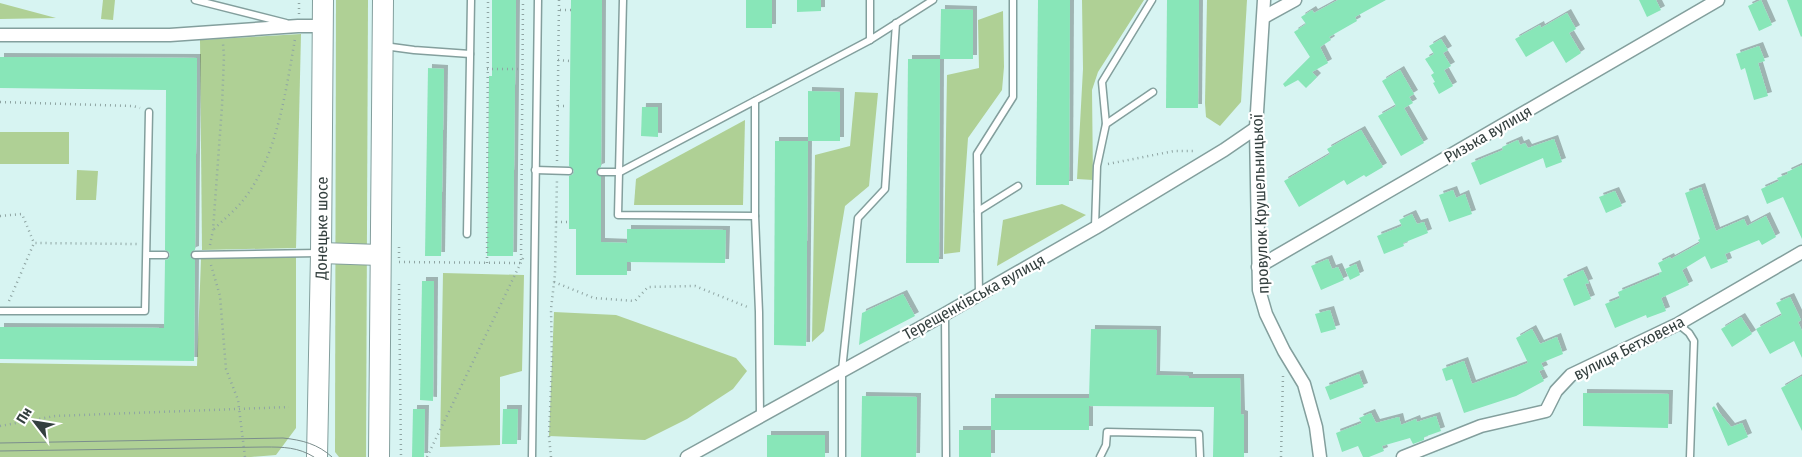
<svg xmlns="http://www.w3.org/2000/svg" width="1802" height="457" viewBox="0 0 1802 457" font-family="'Fira Sans Condensed',sans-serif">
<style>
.green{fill:#afd095}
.building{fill:#88e6b8;filter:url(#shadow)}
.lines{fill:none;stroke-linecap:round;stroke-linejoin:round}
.service-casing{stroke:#839f9d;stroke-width:9}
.minor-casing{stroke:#839f9d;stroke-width:15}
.trunk-casing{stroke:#839f9d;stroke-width:22}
.path{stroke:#8fa5a3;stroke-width:2.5;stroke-dasharray:1 4;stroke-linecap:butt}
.service{stroke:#fff;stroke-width:6}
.minor{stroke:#fff;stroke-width:12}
.trunk{stroke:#fff;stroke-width:20}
.tram{stroke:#7b8e8d;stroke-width:1}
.labels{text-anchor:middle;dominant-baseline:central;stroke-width:4.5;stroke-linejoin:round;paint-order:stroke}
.street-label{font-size:16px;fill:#333f3e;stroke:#fff}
</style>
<defs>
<filter id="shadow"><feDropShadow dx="4" dy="-4" stdDeviation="0" flood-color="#0004"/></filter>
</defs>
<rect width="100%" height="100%" fill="#d7f4f2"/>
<g class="green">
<path d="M103,0H115L113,20L101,19Z"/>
<path d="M336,0H368L366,457H339L335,452Z"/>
<path d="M1082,0H1144L1098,72L1092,90L1093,180L1077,179L1083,69Z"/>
<path d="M1207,0H1247L1241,102L1220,126L1206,117L1205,103Z"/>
<path d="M0,3L56,18L0,19Z"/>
<path d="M1003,11L1004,67L1002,90L968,138L960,252L944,254L947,75L979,68L978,20Z"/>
<path d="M301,34L296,248L202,250L200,40Z"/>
<path d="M855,92L878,93L869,186L845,206L824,331L812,342L815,155L850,146Z"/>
<path d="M745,120L743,205H634L636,179Z"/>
<rect x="0" y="132" width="69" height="32"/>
<path d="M77,170L98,171L96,200H76Z"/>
<path d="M1062,204L1086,215L997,266L1003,220Z"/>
<path d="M296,256V428L276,455L251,457H0V363L197,366L201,259Z"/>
<path d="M443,273L524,275L522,371L500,377V445L440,447Z"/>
<path d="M554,312L616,315L736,358L747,371L733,389L687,419L645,440L549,436Z"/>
</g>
<g class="building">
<path d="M492,0H516L513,256H487L489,76H492Z"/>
<path d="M571,0H602L601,167L598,168L596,172L597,175L601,177V242L627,243V229L726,230L725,263L627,262V275H576V229H569V176L573,174L574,171L569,166Z"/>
<rect x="746" y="0" width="26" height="28"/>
<path d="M797,0H821V11L797,12Z"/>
<path d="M1038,0H1070L1069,185H1036Z"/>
<path d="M1167,0H1199L1198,108H1166Z"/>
<path d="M1338,0H1386L1355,17L1357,21L1329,37L1331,40L1320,47L1328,63L1312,72L1317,77L1306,88L1298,80L1285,87L1283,84L1310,57L1294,32L1306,24L1301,17L1312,10L1314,13Z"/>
<path d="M1639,0H1656L1661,10L1647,17Z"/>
<path d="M1761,0L1772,25L1759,31L1748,6Z"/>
<path d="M1787,0H1802V36L1801,37Z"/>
<path d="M941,9L973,10V59H940Z"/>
<path d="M1567,13L1576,29L1569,33L1581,53L1566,63L1553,41L1526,57L1515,39L1540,25L1541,28Z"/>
<path d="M1441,39L1448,50L1443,53L1451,66L1444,70L1453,86L1439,94L1433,83L1435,82L1431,75L1434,73L1425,59L1434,54L1429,46Z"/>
<path d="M1759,46L1765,61L1758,63L1768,96L1754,100L1745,68L1741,70L1736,54Z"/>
<path d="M0,57L197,58L195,250L192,251L190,255L191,258L195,260L194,361L0,359V327L164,328L165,260L168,259L170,255L169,252L165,250L166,90L0,88Z"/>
<path d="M908,59H940L939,263H906Z"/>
<path d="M428,68L444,69L441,256H425Z"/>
<path d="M1400,70L1414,94L1409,97L1413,103L1404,108L1424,143L1401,156L1378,116L1396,106L1382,81Z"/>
<path d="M808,91L840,92V141H808Z"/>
<path d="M642,107H658V137L641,136Z"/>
<path d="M1361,130L1383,167L1366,177L1364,175L1347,185L1344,180L1299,207L1284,181L1330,154L1327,149Z"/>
<path d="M1554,139L1562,162L1546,168L1543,158L1480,185L1471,163L1503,150L1502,147L1518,140L1520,145L1525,143L1528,148Z"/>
<path d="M775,141H808L806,346L774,345Z"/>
<path d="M1802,165V239L1783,197L1767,204L1761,189L1779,181L1777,178L1788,174L1787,172Z"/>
<path d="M1701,187L1716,231L1744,219L1747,226L1766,216L1776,237L1762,245L1759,240L1725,254L1728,262L1711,269L1705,256L1682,270L1689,285L1661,298L1666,311L1647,318L1646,315L1615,328L1605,304L1620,298L1618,292L1659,275V273L1662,272L1658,263L1670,257L1671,259L1700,243L1698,240L1700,239L1685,193Z"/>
<path d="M1453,190L1456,198L1465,194L1472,214L1449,222L1439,195Z"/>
<path d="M1615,191L1622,206L1606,213L1599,197Z"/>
<path d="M1412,214L1417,224L1424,222L1428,233L1403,243L1404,246L1384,254L1377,236L1402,226L1399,220Z"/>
<path d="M1328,259L1332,269L1338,267L1344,280L1321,290L1311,266Z"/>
<path d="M1356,264L1360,275L1350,280L1345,269Z"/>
<path d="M1583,270L1589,283L1585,284L1591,299L1574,306L1563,279Z"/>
<path d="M422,281H434L433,401L420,400Z"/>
<path d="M903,294L915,316L859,345L862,313Z"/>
<path d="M1790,297L1801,320L1798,322L1802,331V358L1794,341L1770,354L1756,329L1782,315L1776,303Z"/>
<path d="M1330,310L1336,329L1321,333L1315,314Z"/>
<path d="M1741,317L1752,334L1732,347L1721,329Z"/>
<path d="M1091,329L1157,330L1156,375L1189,376V378H1240L1241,414L1244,415V457H1213L1214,407L1089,406V430H991V398H1089Z"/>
<path d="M1532,329L1540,344L1557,337L1563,354L1541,363L1544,369L1539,371L1544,381L1516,396L1464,413L1452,379L1446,381L1442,369L1464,361L1472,384L1528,363L1516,338Z"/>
<path d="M1359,374L1364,387L1330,400L1325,387Z"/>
<path d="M1802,376V431L1781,388Z"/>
<path d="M1583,393L1669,394L1668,428L1583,426Z"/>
<path d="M862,396L917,397L916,457H861Z"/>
<path d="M1714,406L1731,427L1742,423L1748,437L1728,446L1712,408Z"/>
<path d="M413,409H425L424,457H412Z"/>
<path d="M503,409H518L517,444H502Z"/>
<path d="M1371,413L1376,423L1399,417L1401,425L1416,419L1417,422L1436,416L1441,431L1424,437V440L1413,444L1410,438L1382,446L1384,451L1369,457H1363L1358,446L1342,452L1336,433L1362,423L1359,418Z"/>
<rect x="959" y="430" width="32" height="27"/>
<rect x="767" y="435" width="58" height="22"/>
</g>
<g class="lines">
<defs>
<g id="service">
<path d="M195,0L286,23"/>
<path d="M623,0L618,215L755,216"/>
<path d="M870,40V0"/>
<path d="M384,46L414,50L470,54"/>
<path d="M755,101V216L759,312L760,416"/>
<path d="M1106,124L1153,92"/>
<path d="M535,170L569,171"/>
<path d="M601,172H620L870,40L933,0"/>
<path d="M978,211L1018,186"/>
<path d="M1095,227L1097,166L1106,124L1102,82L1152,0"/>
<path d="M467,234L471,0"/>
<path d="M147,255H165"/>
<path d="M195,255L319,253"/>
<path d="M979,294L977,154L1013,97V0"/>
<path d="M0,311H145L149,112"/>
<path d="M945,314L946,457"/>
<path d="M1678,324L1689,333L1694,341L1690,457"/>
<path d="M532,457L538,0"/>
<path d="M842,457V370L858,218L885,189L896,23"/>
<path d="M1100,457L1106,445L1107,432L1199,434L1200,457"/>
</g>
<g id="minor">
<path d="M1264,0L1256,128L1259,290L1266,314L1284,351L1304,384L1316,427L1320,457"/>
<path d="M1264,17L1295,0"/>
<path d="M0,35H170L298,26H322"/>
<path d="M1258,267L1718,0"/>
<path d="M687,457L945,314L1095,228L1224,150L1256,128"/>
<path d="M1403,457L1481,426L1546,411L1556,391L1571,375L1678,324L1802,252"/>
</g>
<g id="trunk">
<path d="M321,253L380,255"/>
<path id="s1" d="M317,457L321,253L323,0"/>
<path d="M379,457L383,0"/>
</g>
</defs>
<use href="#service" class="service-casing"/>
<use href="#minor" class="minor-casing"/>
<use href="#trunk" class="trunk-casing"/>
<g class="path">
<path d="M560,10H571"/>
<path d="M299,14V0"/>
<path d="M558,60L570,61"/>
<path d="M487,69H522"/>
<path d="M0,102L133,106L140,108"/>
<path d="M558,106H567"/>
<path d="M557,161L559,0"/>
<path d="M1108,164L1174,151H1196"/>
<path d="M0,216L22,214L34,243L138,244"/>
<path d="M556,222H569"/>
<path d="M214,229C224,219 236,210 244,199C277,157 286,90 295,39"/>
<path d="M210,245L213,230L222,106L224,56L223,44"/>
<path d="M399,258V246"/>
<path d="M399,262L521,263L523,0"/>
<path d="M487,263L488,0"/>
<path d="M211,265L220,296L226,369L238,400L245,457"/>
<path d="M554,282L594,298L635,301L648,287L695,286L750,308"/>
<path d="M399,284L401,457"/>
<path d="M9,301L34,243"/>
<path d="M0,426L55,416L289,407"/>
<path d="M427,457L524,256"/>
<path d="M551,457L549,436L552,361L551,309L555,274L557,179"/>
<path d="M1281,457L1283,376"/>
</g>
<use href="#service" class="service"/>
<use href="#minor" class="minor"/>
<use href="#trunk" class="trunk"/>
<g class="tram">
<path d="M0,443L283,438C302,440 318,444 332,457"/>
<path d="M0,451L265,447C283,447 298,447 314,457"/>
</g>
</g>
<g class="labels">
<g class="street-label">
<text transform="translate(1488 134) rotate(-30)">Ризька вулиця</text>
<text transform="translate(1260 204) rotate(-92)">провулок Крушельницької</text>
<text stroke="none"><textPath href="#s1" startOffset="229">Донецьке шосе</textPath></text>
<text transform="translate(974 297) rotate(-29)">Терещенківська вулиця</text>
<text transform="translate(1629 348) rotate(-27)">вулиця Бетховена</text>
</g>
</g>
<g transform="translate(35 422) rotate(301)" stroke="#ffffff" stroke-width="4" paint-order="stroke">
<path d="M0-4L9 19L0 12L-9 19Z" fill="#333f3e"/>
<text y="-8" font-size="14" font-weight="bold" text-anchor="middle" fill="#333f3e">Пн</text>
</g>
</svg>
